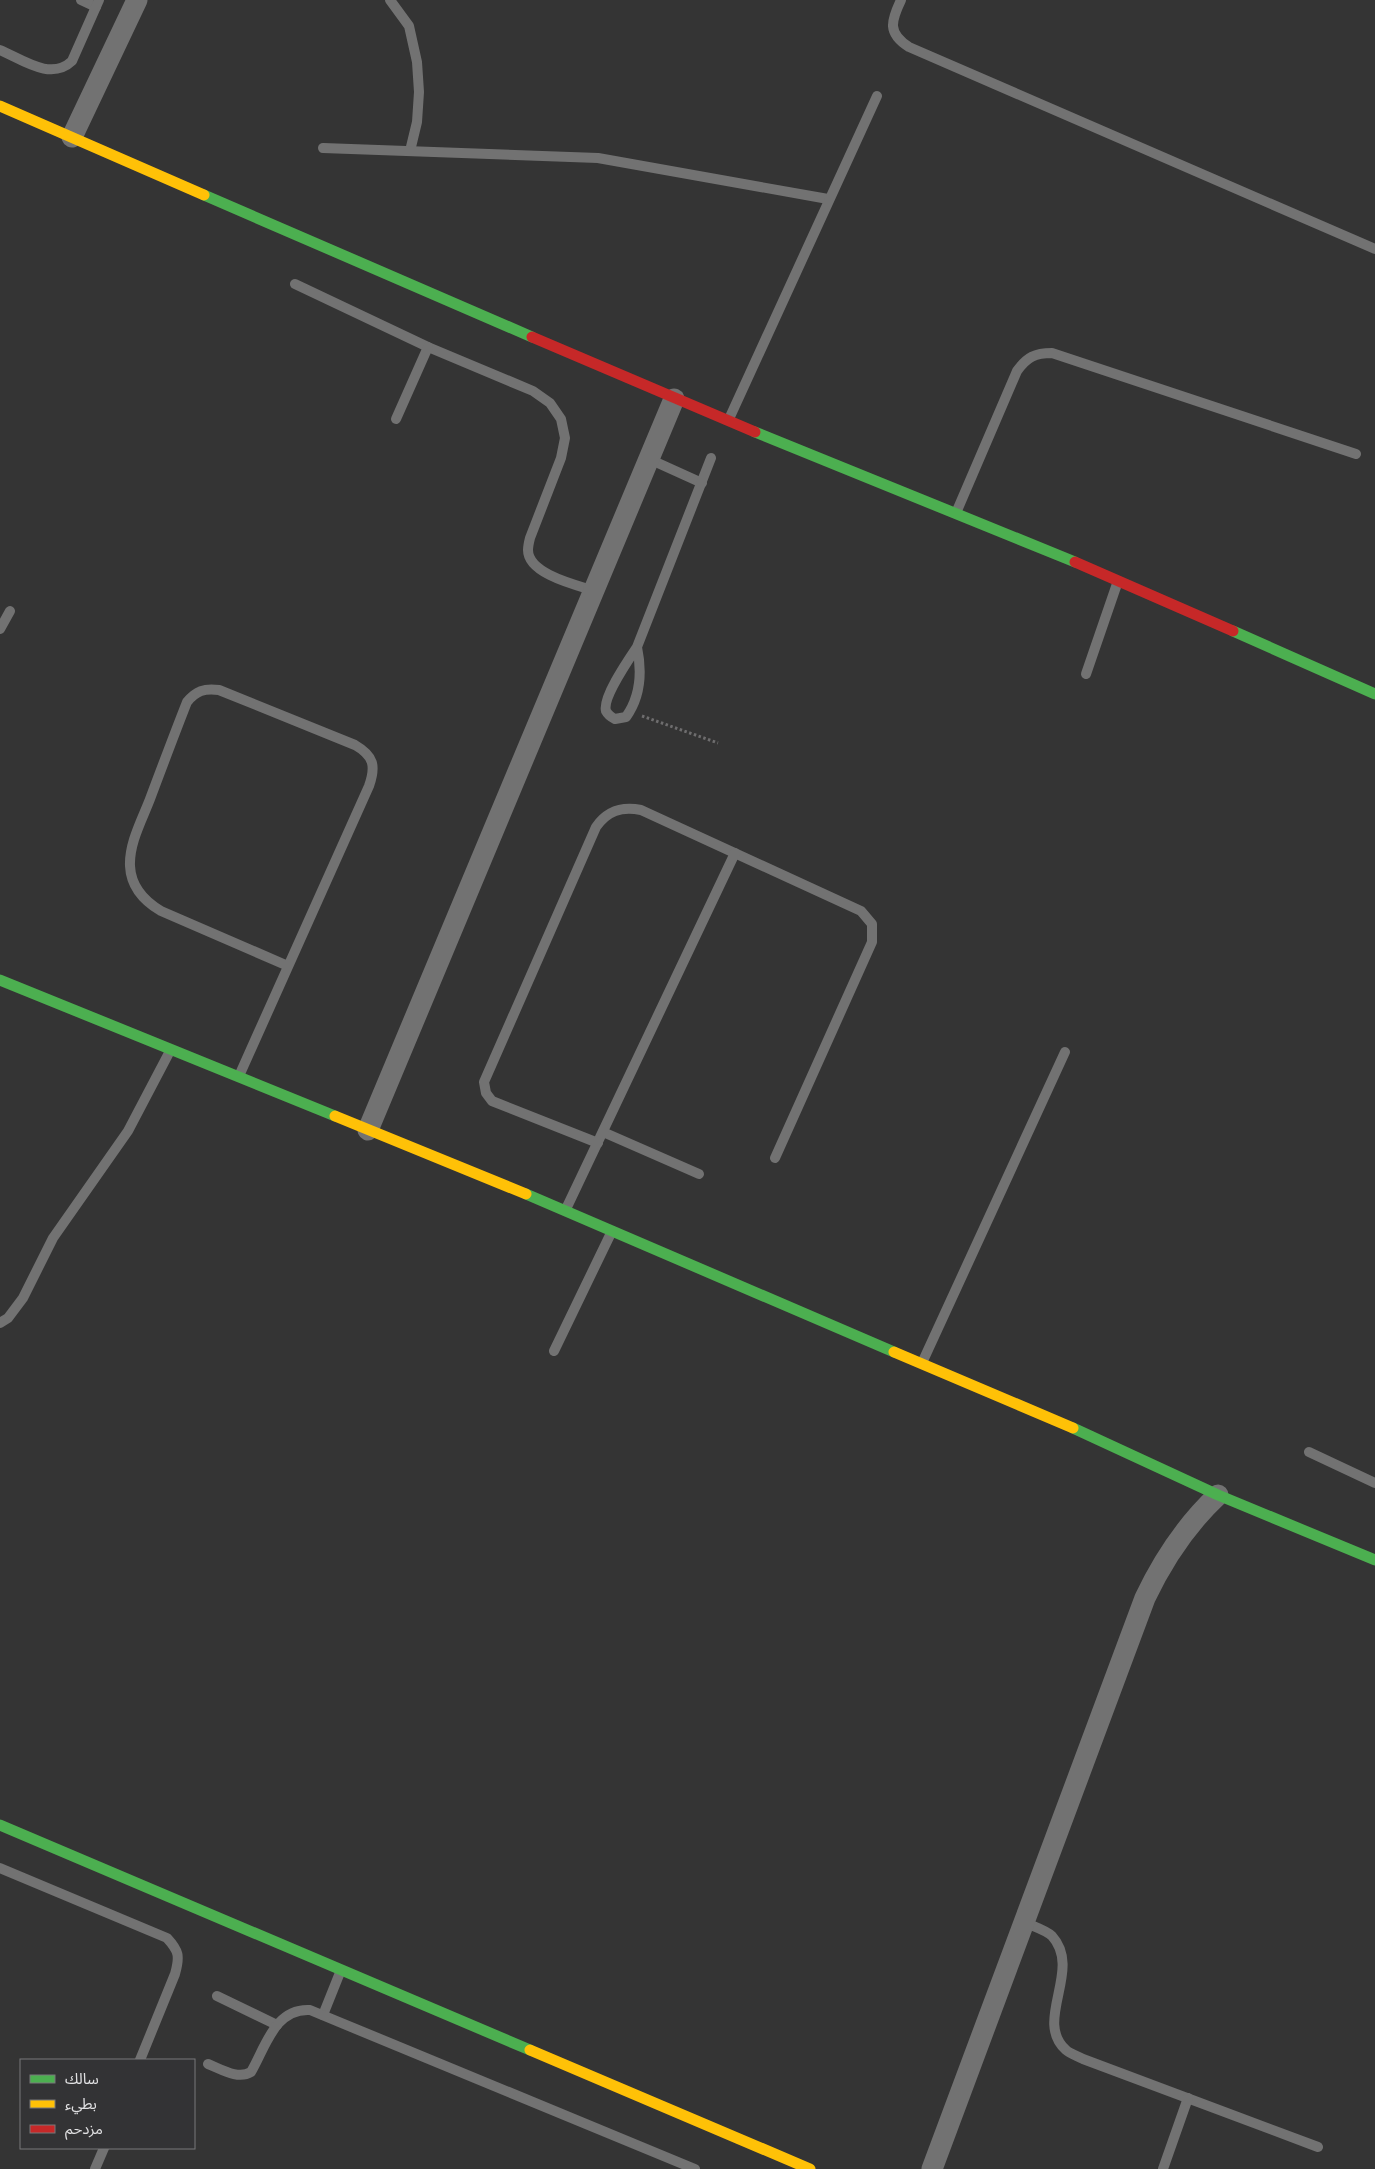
<svg xmlns="http://www.w3.org/2000/svg" width="1375" height="2169" viewBox="0 0 1375 2169" font-family="Cabin,'Noto Sans Arabic',sans-serif">
<style>
.lines{fill:none;stroke-linecap:round;stroke-linejoin:round}
.path{stroke:#6e6d6e;stroke-width:3;stroke-dasharray:2.5 2.5;stroke-linecap:butt}
.lane{stroke:#727272;stroke-width:10}
.street{stroke:#727272;stroke-width:21}
.fast{stroke:#4caf50;stroke-width:11}
.slow{stroke:#ffc107;stroke-width:11}
.jam{stroke:#c62828;stroke-width:11}
</style>
<rect width="100%" height="100%" fill="#343434"/>
<g class="lines">
<path class="path" d="M642,716L718,743"/>
<g class="lane">
<path d="M81,0L96,7"/>
<path d="M390,0L409,26L417,62L419,92L417,122L410,151"/>
<path d="M901,0C891,21 887,33 909,47L1375,249"/>
<path d="M0,50C23,60 51,81 72,61L99,0"/>
<path d="M323,148L598,158L828,199"/>
<path d="M295,284L428,347L533,391L550,403L561,419L565,438L561,458L530,538C529,542 528,546 528,550C528,574 576,585 595,591"/>
<path d="M396,419L428,347"/>
<path d="M729,419L877,96"/>
<path d="M649,459L702,483"/>
<path d="M956,513L1017,371C1027,357 1035,353 1052,353L1356,454"/>
<path d="M0,629L10,611"/>
<path d="M637,647C642,671 641,696 626,717L615,719C611,717 608,715 606,711C602,698 629,659 637,647L711,458"/>
<path d="M1086,674L1118,581"/>
<path d="M239,1076L369,786C376,766 374,756 355,745L219,690C204,688 196,691 187,702C174,735 162,767 150,799C142,820 129,843 130,866C131,886 144,901 161,911L288,966"/>
<path d="M603,1132L699,1174"/>
<path d="M598,1143L492,1101L486,1093L484,1082L596,827C607,811 621,806 641,810L861,911L872,924V942L775,1158"/>
<path d="M566,1209L735,853"/>
<path d="M0,1323L8,1318L23,1298L53,1238L128,1131L170,1051"/>
<path d="M554,1351L612,1231"/>
<path d="M922,1363L1065,1052"/>
<path d="M1309,1452L1375,1483"/>
<path d="M0,1868L167,1938C179,1951 180,1956 175,1974L140,2060"/>
<path d="M1024,1922C1032,1926 1046,1930 1052,1936C1083,1970 1033,2021 1066,2050C1070,2054 1078,2056 1083,2059L1318,2147"/>
<path d="M217,1996L277,2025"/>
<path d="M323,2015L341,1970"/>
<path d="M208,2064C221,2069 238,2080 251,2072C266,2046 275,2008 310,2010L695,2169"/>
<path d="M95,2169L104,2148"/>
<path d="M1163,2169L1188,2098"/>
</g>
<g class="street">
<path d="M72,137L137,0"/>
<path d="M368,1130L674,399"/>
<path d="M932,2169L1145,1598C1164,1558 1186,1525 1218,1495"/>
</g>
<g class="fast">
<path d="M204,195L532,337"/>
<path d="M755,432L1075,562"/>
<path d="M1233,631L1375,694"/>
<path d="M0,980L335,1116"/>
<path d="M526,1194L894,1352"/>
<path d="M1073,1428L1218,1495L1375,1560"/>
<path d="M0,1825L530,2050"/>
</g>
<g class="slow">
<path d="M0,106L204,195"/>
<path d="M335,1116L526,1194"/>
<path d="M894,1352L1073,1428"/>
<path d="M530,2050L810,2169"/>
</g>
<g class="jam">
<path d="M532,337L755,432"/>
<path d="M1075,562L1233,631"/>
</g>
</g>
<rect x="20" y="2059" width="175" height="90" fill="#333335" stroke="#78787a"/>
<rect x="30" y="2075" width="25" height="8" fill="#4caf50" stroke="#78787a"/>
<text x="65" y="2084" font-size="15" fill="#e0e0e2">سالك</text>
<rect x="30" y="2100" width="25" height="8" fill="#ffc107" stroke="#78787a"/>
<text x="65" y="2109" font-size="15" fill="#e0e0e2">بطيء</text>
<rect x="30" y="2125" width="25" height="8" fill="#c62828" stroke="#78787a"/>
<text x="65" y="2134" font-size="15" fill="#e0e0e2">مزدحم</text>
</svg>
